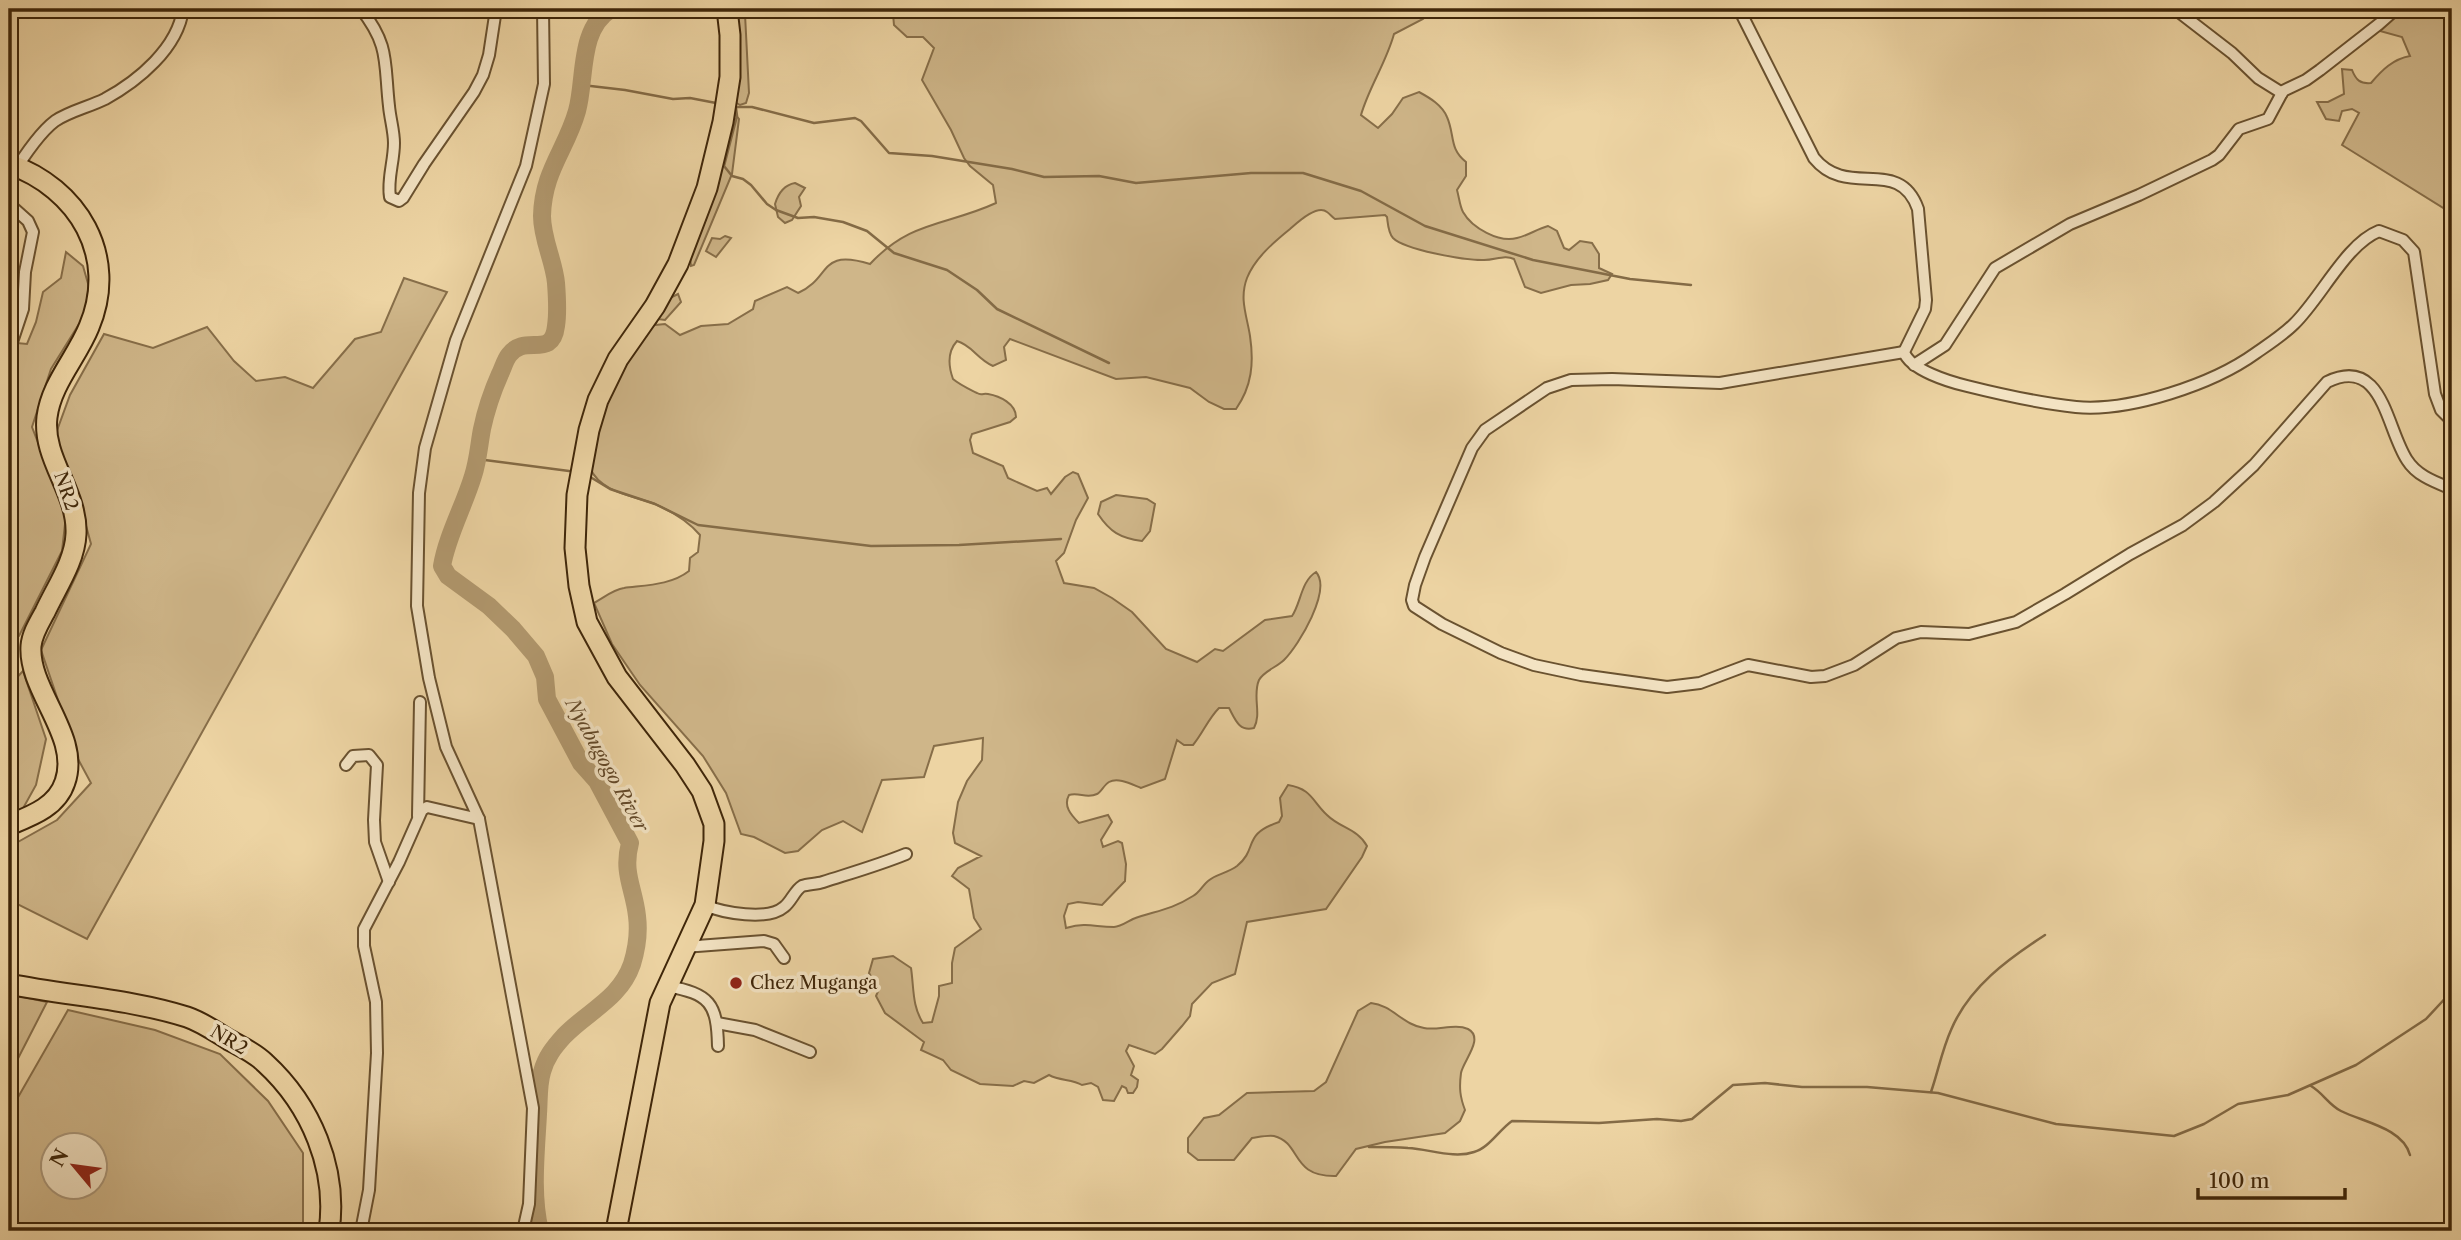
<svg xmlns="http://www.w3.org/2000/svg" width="2461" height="1240" viewBox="0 0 2461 1240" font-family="'Libre Caslon Text',serif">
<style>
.green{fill:#cfb689;stroke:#876e49;stroke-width:2;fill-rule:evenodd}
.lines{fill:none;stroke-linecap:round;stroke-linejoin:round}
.stream{stroke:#846b46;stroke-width:2.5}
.river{stroke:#b2996f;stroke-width:18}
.street-casing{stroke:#6a5230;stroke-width:14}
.highway-casing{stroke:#3f2609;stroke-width:23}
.street{stroke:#f3e3c3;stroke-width:10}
.highway{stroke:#edd4a3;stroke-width:19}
.poi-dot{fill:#8f2418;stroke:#f3e3c3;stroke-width:2.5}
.labels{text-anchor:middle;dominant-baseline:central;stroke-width:7;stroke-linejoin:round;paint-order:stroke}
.street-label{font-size:18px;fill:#3f2609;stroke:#f3e3c3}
.poi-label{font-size:18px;fill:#3f2609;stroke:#f3e3c3;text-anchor:start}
.water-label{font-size:19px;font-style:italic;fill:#624828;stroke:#f3e3c3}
</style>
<rect width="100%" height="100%" fill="#edd4a3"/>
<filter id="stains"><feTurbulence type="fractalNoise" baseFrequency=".00286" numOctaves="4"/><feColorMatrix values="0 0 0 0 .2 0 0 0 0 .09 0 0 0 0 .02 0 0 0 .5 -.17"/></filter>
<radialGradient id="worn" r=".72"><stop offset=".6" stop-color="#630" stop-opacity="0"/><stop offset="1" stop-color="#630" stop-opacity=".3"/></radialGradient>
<g class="green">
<path d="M885,9H1316L1340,16L1351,13L1360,18H1366L1377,9H1426L1427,15L1423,19L1394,34C1386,63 1369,87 1361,115L1378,128L1392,114L1403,98L1419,92C1430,98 1442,105 1447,117C1455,135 1449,149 1466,162V176L1457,190C1459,197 1460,207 1463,212C1472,228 1499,243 1517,238C1527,236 1537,229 1548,226L1557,231L1564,248L1569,250L1580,241L1592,243L1599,254V268L1612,274L1608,280L1590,284L1571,285L1541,293L1525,287L1514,259C1504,254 1494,261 1482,260C1464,260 1405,250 1393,238C1388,232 1388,224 1387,217L1385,215L1335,219C1332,217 1330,214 1327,212C1317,204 1297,223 1290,229C1274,242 1255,258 1247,278C1239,299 1247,316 1250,336C1254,363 1252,386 1236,409H1224L1209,402L1190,388L1146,377L1116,379L1010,339L1004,347L1006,360L993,366C976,358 973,346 957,341C947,352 948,365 953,379C960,385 969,389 977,393C982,396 981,393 988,394C1000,396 1016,404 1016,417L1010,422L972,434L970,440L973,453L1003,466L1008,478L1037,491L1047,488L1051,494L1065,477L1073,472L1078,474L1088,498L1076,520L1064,553L1056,561L1064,583L1094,588L1112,598L1132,612L1166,649L1197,662L1215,649L1223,651L1265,620L1292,616C1301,603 1301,581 1316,572C1332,590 1299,645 1284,660C1277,667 1264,671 1259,680C1252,696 1262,713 1254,728C1239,732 1235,719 1229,708H1219C1208,719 1203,733 1193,745H1184L1177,740L1165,779L1141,788C1131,784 1118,777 1109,782C1104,785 1101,792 1097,794C1087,799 1079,792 1069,795C1063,806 1071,815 1079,823L1108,815L1112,822L1101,840L1103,847L1118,841L1122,843L1126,864L1125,881L1102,905L1078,902L1068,904L1064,916L1066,928C1088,922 1094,927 1114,927C1120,927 1127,922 1133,919C1155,911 1171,910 1193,896C1200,892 1202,886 1208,881C1216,874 1228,873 1237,866C1259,848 1241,835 1279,822L1282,816L1280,798L1288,785C1312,789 1312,801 1327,815C1340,828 1358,829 1367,846L1362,857L1326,909L1247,922L1235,974L1212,983L1192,1004L1190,1016L1182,1026L1162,1049L1155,1054L1129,1045L1126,1051L1134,1066L1131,1075L1138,1080L1137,1087L1133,1093H1128L1126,1088L1122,1086L1114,1101L1103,1100L1098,1087L1091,1083L1082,1085C1072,1079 1060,1081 1049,1075L1034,1083L1024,1081L1013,1086L980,1084L951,1070L943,1060L921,1050L924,1042L885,1013L876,996L879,989L869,973L873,959L893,956L911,968C914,988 912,1006 923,1023L932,1022L939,996V986L952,983V963L955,948L981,929L974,918L969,889L952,876L958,868L981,856L955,843L953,833L958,802L967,781L982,760L983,738L934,746L924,777L882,780L862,832L843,821L822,830L798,851L785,853L754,837L741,834L726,793L703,756L640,685L612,644L594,603C603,598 614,589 624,588C647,585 671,585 689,571L690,558L698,552L700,535C689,522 671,511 655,504C632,495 601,493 590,468L602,414L632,353L668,299L678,294L681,302L665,320L658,319L655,325L665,324L680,335L701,326L728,324L753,309L755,301L787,287L798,293C832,278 818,248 870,264C911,220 946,226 996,203L993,185L970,166L964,158L951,130L922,80L934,48L923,37H907L894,25L893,14Z"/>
<path d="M2401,9H2452V211L2445,209L2342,145L2359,113L2352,109L2342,111L2339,121L2326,119L2317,102H2328L2344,94L2342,69L2352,70C2356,80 2360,84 2371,83C2382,70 2393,59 2410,56L2402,37L2380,31Z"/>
<path d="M745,14L749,93L746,103L740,105L735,102L737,15Z"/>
<path d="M736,115L739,119L732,174L694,265L691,266L690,257L706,219L734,116Z"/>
<path d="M795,183L805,188L799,197L801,206L792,220L785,223L778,217L775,204C778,194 784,185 795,183Z"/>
<path d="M725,236L731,238L716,257L706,251L712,238L720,239Z"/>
<path d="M66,252L83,266L89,287L84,316L51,369L32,427L66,515L62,551L19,636L9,639V357L17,343L27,344L36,322L43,292L61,278Z"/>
<path d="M404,278L447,292L87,939L9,900V847L57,820L91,783L78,759L41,650L91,544L79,500L55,436L70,395L104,334L153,348L207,327L234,361L256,381L285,377L313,388L355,339L381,332Z"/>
<path d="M1116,495L1147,499L1155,504L1150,531L1142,541C1120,538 1110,532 1098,514L1101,502Z"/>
<path d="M23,671L46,739L36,785L21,812L9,818V686Z"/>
<path d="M9,994L47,1002L9,1076Z"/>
<path d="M1371,1003C1392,1005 1403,1025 1424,1028C1437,1031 1455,1023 1468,1029C1485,1038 1463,1061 1461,1073C1459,1088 1460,1097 1465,1110L1460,1121L1445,1133L1385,1142L1356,1149L1336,1176C1290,1177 1302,1143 1274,1136C1268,1135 1259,1137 1252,1138L1234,1160H1198L1188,1152V1138L1204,1118L1219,1115L1247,1093L1314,1091L1326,1082L1358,1011Z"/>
<path d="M68,1010L155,1030L220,1054L268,1101L303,1153V1231H9V1113ZM52,1146H94V1188H52Z"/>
</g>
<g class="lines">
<g class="stream">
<path d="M582,85L625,90L673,99L690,98L716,103"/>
<path d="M734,107H752L814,123L855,118L861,121L889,153L932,156L1012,169L1044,177L1099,176L1136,183L1251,173H1303L1361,191L1425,226L1533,260L1630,279L1691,285"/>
<path d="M736,108L737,116L724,166L732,176L743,179L751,185L767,204L776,210L798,218L814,217L843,222L867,231L894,253L947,270L977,290L997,309L1109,363"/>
<path d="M477,459L569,471"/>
<path d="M587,475L610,489L655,504L698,525L871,546L959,545L1061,539"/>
<path d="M2311,1086C2323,1093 2329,1105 2341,1111C2363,1122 2403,1128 2410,1155"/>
<path d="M1931,1092C1938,1072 1942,1050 1951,1030C1969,987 2008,959 2045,935"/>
<path d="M1369,1147C1382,1147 1395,1147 1408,1148C1429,1149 1454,1159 1474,1152C1489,1148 1499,1130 1512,1121L1599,1123L1657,1119L1681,1121L1692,1119L1733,1085L1765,1083L1802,1087H1867L1938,1093L2056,1124L2174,1136L2204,1124L2238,1104L2288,1095L2356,1065L2426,1019L2452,991"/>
</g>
<path class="river" d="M540,1231C531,1195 536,1152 538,1114C539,1101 538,1085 542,1072C546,1057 554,1047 564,1036C588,1011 620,999 632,964C637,948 639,932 637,916C634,888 622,873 630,843L597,781L581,763L547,699L545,677L536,656L513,629L489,606L448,576L442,566C447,536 464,506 473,476C478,461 479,445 482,429C486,410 492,392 500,374C503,368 505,360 509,355C525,333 552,360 556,326C558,313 557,296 556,283C554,261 542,239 542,216C543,171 566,150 577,111C586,79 578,29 611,9"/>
<defs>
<g id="street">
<path d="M361,9C390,46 384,62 389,106C390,118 394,131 394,143C394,162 387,179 390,197L399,201L403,198L424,164L474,92L483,75L489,55L496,9"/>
<path d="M1739,9L1814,158C1848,200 1899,155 1918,209L1926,300L1925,309L1904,352C1910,370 1950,382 1967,386C2003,395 2039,403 2076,407C2130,412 2213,384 2256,353C2269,344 2283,335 2294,324C2321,298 2346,244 2379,231L2403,240L2414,252L2435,394L2441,410L2452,421"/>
<path d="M2175,9L2232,53L2258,78L2282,93"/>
<path d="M9,180C20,162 39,133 55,121C70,111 89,107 105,99C138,81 178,48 183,9"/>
<path d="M9,204L28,221L33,232L25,272L23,309L9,351"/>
<path d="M1904,352L1720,383L1612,379L1571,380L1547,388L1485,430L1472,448L1425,557L1415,585L1412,600L1414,606L1442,624L1501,653L1534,665L1581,675L1667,687L1700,683L1748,665L1811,677L1825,676L1854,665L1896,638L1921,632L1969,634L2016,622L2065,594L2130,554L2183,525L2214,502L2254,465L2327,382C2383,355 2386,428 2407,460C2417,476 2435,482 2452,489"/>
<path d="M1914,365L1945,345L1995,268L2070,224L2139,195L2212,160L2219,155L2239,129L2268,119L2283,91L2306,80L2320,70L2379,24L2396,9"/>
<path d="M346,765L353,756L369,755L377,765L374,820L375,842L389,882"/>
<path d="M418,816L420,702"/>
<path d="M705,905C723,913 768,921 784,907C791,902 795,890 802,886C808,884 817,884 823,882C851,873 879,865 906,854"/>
<path d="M684,947L764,941L774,944L784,958"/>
<path d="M667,986C710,994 717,1003 718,1046"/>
<path d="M717,1023L755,1030L810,1052"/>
<path d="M361,1231L369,1190L377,1053L376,1002L364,946V929L399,862L422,810L427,807L479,819"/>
<path d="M523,1231L529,1204L533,1108L479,819L446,747L429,678L417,606L419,493L425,448L456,340L526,166L544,84L543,9"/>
</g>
<g id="highway">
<path d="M9,164C78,188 119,256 89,327C77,357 51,384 47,417C42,459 78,492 76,534C75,561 56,588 45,612C39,623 32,634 31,646C28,691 81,736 65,782C57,807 31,816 9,825"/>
<path d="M9,984C68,996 130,999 187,1017C202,1022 216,1032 229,1040C242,1047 255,1053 265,1063C311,1105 338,1169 329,1231"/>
<path d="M616,1231L660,1003L705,905L714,841V824L702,791L685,765L617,677L587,622L579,586L575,548L577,495L589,430L598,400L618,359L655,306L678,264L707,188L723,122L730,77V35L727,9"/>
</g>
</defs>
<use href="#street" class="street-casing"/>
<use href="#highway" class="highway-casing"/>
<use href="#street" class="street"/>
<use href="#highway" class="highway"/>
</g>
<circle class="poi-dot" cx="736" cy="983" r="7"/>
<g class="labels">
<g class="street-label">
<text transform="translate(66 491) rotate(71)">NR2</text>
<text transform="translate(229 1040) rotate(31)">NR2</text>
</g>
<g class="poi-label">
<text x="750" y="983">Chez Muganga</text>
</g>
<g class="water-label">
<text transform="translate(607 765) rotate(61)">Nyabugogo River</text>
</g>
</g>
<rect width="2461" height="1240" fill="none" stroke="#edd4a3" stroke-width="35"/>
<rect x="10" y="10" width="2440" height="1219" fill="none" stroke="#3f2609" stroke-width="3.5"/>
<rect x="18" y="18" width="2426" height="1205" fill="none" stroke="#3f2609" stroke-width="2"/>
<g transform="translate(74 1166) rotate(299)"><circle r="33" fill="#f3e3c3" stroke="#ab9779" stroke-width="2"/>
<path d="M0-5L12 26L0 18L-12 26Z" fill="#8f2418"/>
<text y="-10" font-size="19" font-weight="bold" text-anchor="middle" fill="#3f2609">N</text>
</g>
<path d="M2198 1188v10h147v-10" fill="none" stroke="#3f2609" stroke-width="3.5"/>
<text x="2209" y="1188" font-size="21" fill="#3f2609" stroke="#f3e3c3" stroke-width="5" paint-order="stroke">100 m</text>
<rect width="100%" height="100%" filter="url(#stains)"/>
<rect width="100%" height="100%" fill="url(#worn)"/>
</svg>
